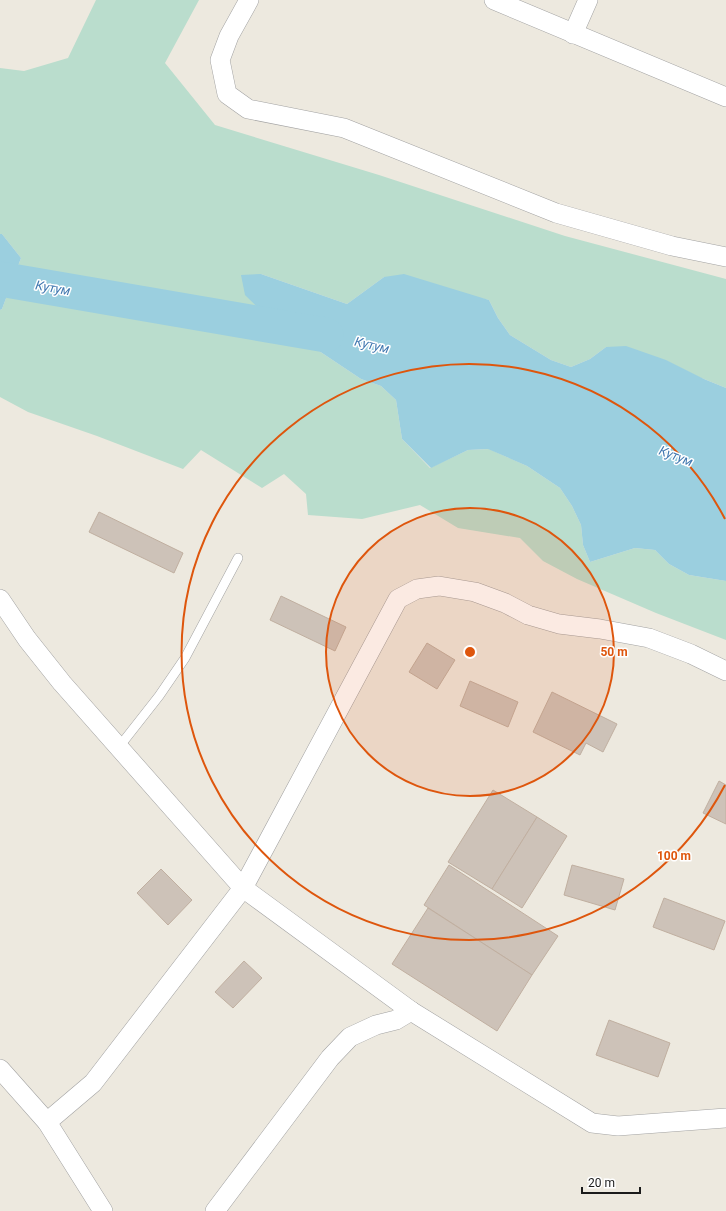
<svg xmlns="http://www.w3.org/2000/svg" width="726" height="1211" viewBox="0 0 726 1211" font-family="Roboto,sans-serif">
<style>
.wetland{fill:#baddcd}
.water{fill:#9bcfdf}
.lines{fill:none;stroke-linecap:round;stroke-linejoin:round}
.river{stroke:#9bcfdf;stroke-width:35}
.building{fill:#cdc2b8;stroke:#c0afa0}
.lane-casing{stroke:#a2a2a2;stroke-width:10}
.street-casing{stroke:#a2a2a2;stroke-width:20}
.lane{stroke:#fff;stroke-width:9}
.street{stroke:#fff;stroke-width:19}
.ring{fill:none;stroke:#de560d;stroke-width:2}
.labels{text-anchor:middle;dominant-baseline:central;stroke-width:3;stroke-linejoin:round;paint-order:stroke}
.water-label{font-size:13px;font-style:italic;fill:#4178b0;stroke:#fff}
.centre{fill:#de560d;stroke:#fff;stroke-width:2}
.ring-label{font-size:12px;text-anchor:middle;font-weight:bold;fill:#de560d;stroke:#fff;stroke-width:3;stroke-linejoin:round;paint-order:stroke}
</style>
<rect width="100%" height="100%" fill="#ede9df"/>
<path class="wetland" d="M96,0H199L165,63L215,125L379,175L565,236L726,279V388L704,379L606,347L590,359L571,367L551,360L510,335L498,318L489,300L384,277L347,304L261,274L289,338L310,345L361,379L381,386L396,400L402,439L430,468L468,450L489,449L527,466L560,488L572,506L581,525L583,545L590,562L635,548L655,550L669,564L689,575L726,581V640L656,613L577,579L543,561L520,538L458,528L420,505L362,519L308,515L306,494L284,474L262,488L201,450L183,469L97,436L28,412L0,397V310L2,309L21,258L2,234H0V68L24,71L68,58Z"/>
<g class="water">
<path d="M0,234H2L21,258L2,309L0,310Z"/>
<path d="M261,274L347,304L384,277L404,274L489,300L498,318L510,335L551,360L571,367L590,359L606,347L626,346L666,360L704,379L726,388V581L689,575L669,564L655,550L635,548L590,562L583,545L581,525L572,506L560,488L527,466L488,449L468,450L431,468L402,439L396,400L381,386L361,379L310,345L289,338L245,295L241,275Z"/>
</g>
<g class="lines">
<path class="river" d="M0,279L326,335"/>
</g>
<g class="building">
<path d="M99,512L183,553L174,573L89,532Z"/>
<path d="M281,596L346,627L335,651L270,620Z"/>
<path d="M427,643L455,660L437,689L409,672Z"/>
<path d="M470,681L518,702L508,727L460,706Z"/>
<path d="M552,692L617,724L603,752L586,743L580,755L533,732Z"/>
<path d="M719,781L726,785V824L703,813Z"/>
<path d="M493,790L537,817L492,889L448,862Z"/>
<path d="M537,817L567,836L522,908L492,889Z"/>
<path d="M449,865L558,936L532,975L424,905Z"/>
<path d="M572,865L624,879L615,910L564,895Z"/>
<path d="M161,869L192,900L168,925L137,893Z"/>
<path d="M664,898L725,921L714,950L653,927Z"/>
<path d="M428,908L532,975L497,1031L392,964Z"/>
<path d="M244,961L262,978L233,1008L215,992Z"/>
<path d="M609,1020L670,1043L658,1077L596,1055Z"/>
</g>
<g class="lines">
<defs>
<path id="lane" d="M119,747L159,696L185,658L238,558"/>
<g id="street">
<path d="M249,0L229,36L220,60L227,94L248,109L344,128L556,213L672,246L726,257"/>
<path d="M494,0L726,97"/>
<path d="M573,34L588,0"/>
<path d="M0,599L27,639L62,683L243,888L411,1011L592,1123L618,1126L726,1118"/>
<path d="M0,1069L47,1122L103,1211"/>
<path d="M47,1122L93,1083L243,888L398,599L417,589L439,586L475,592L505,603L528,615L559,624L600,629L649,638L691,654L726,671"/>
<path d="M215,1211L330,1058L350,1037L376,1025L396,1020L411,1011"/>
</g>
</defs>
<use href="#lane" class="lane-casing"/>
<use href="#street" class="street-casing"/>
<use href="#lane" class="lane"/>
<use href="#street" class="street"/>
</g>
<circle cx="470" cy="652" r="144" fill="#de560d" fill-opacity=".12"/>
<g class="ring">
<circle cx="470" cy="652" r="144"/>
<path d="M725 785A288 288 0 1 1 725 519"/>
</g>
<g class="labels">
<g class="water-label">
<text transform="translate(53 288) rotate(10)">Кутум</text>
<text transform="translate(372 345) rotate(13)">Кутум</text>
<text transform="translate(676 456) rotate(21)">Кутум</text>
</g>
</g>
<circle cx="470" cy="652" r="6" class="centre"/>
<g class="ring-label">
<text x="614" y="656">50 m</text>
<text x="674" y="860">100 m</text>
</g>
<path d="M582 1187v6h58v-6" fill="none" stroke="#1b1b1b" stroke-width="2"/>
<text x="588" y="1187" font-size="12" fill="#1b1b1b" stroke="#ffffff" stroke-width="3" paint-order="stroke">20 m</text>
</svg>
